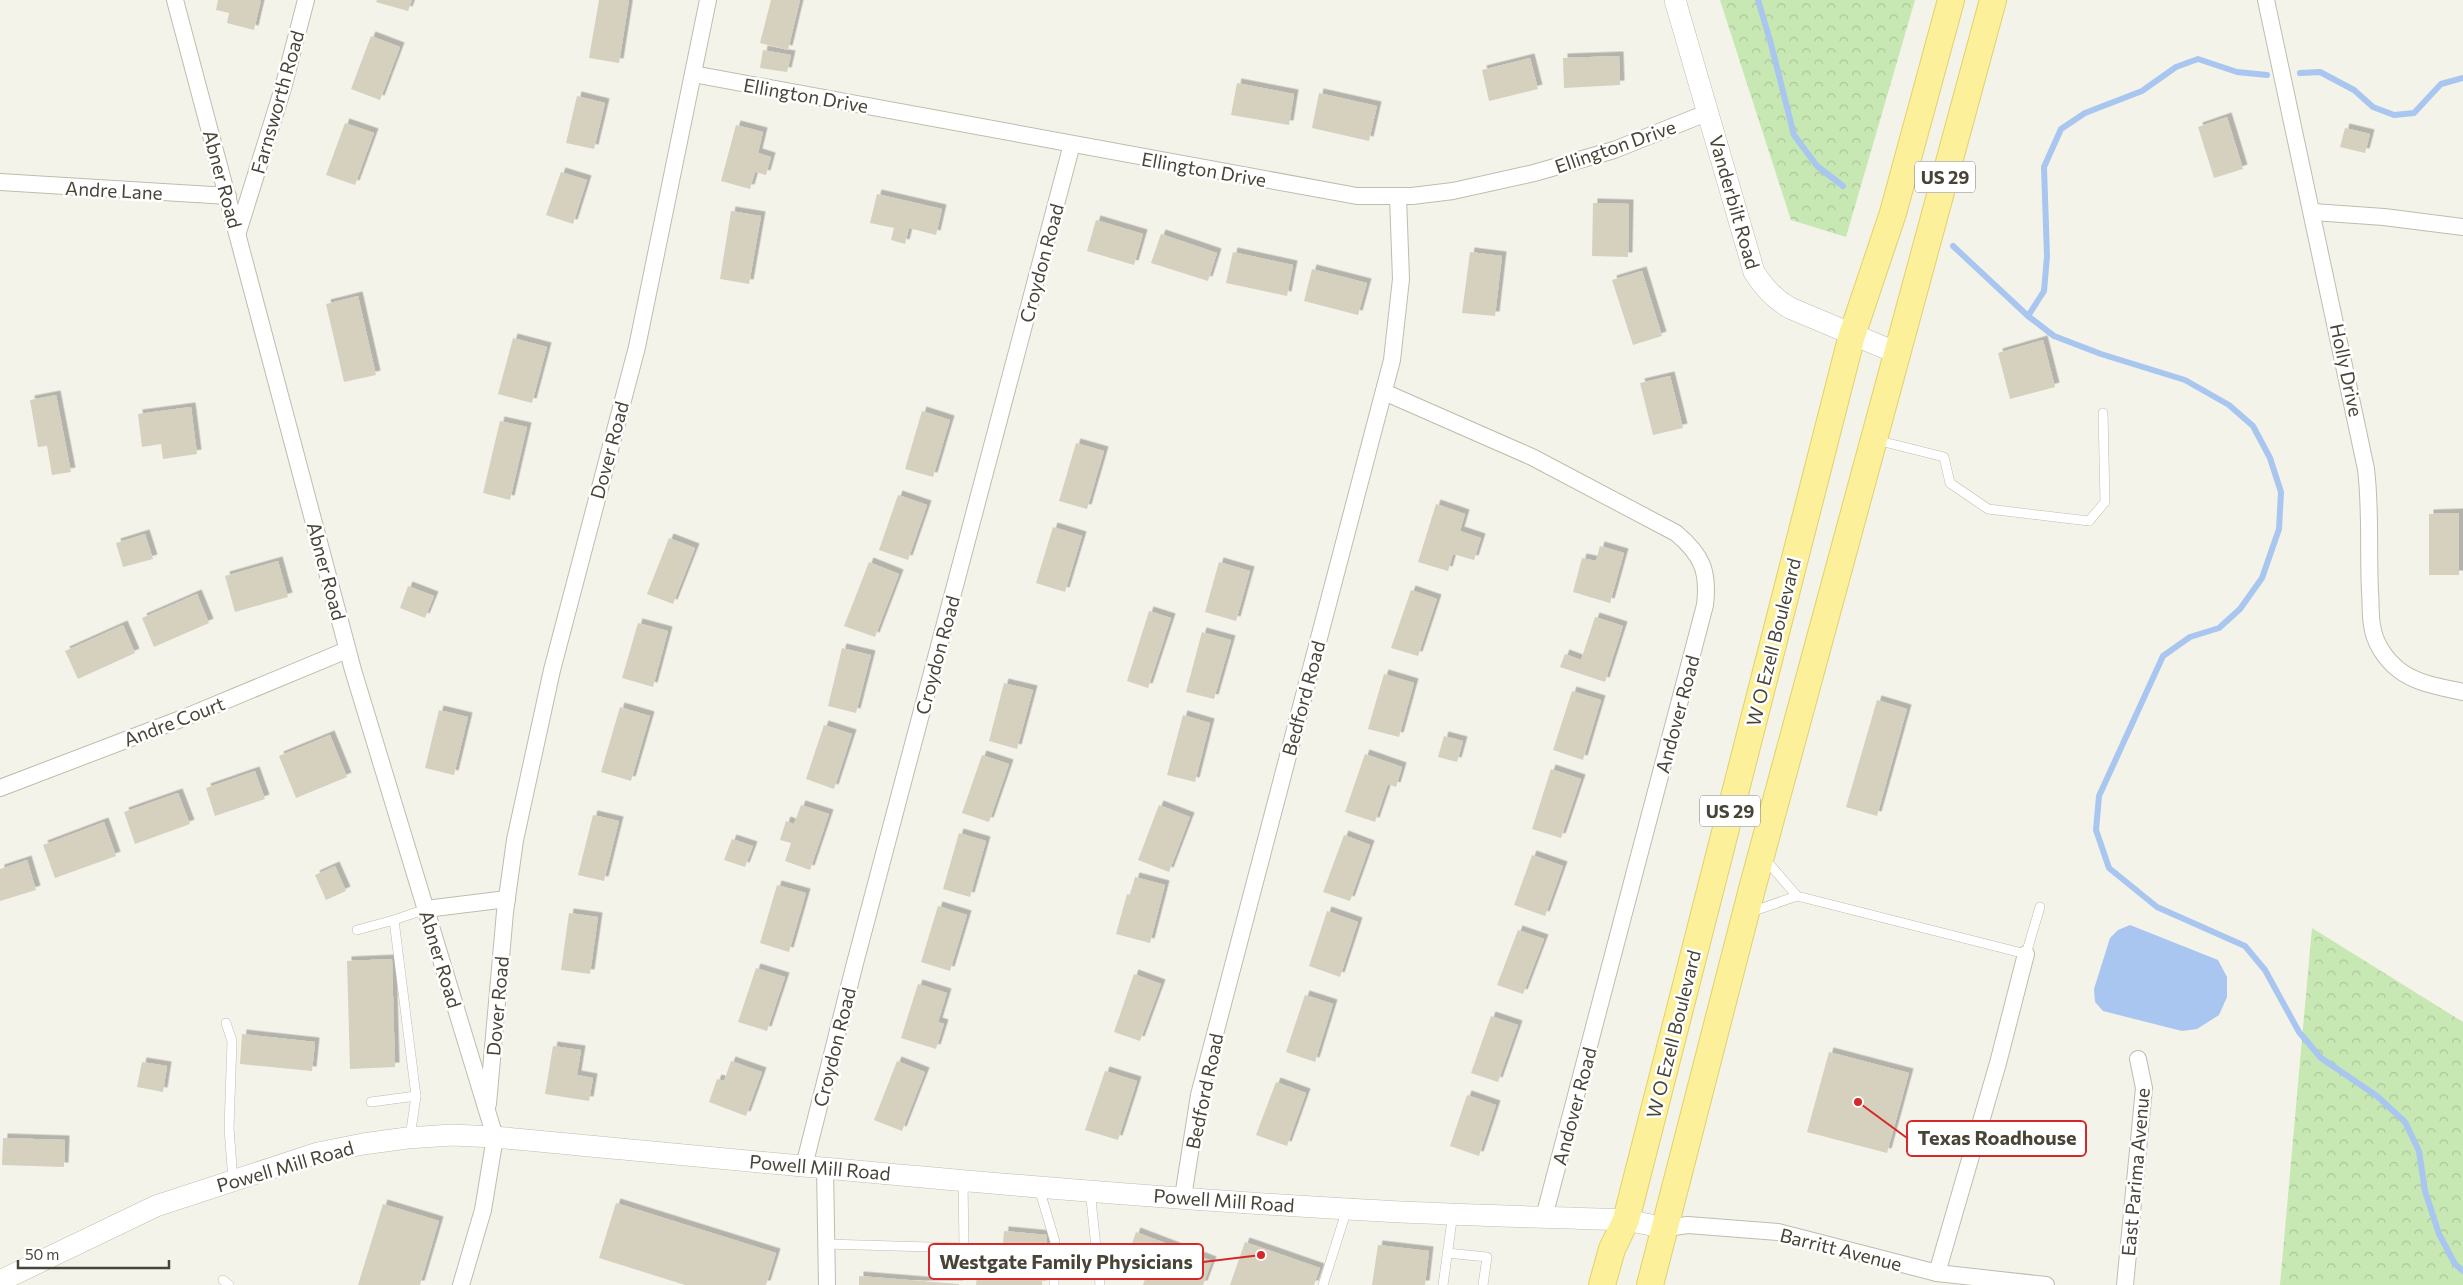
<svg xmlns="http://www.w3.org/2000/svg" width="2463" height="1285" viewBox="0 0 2463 1285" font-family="Commissioner,sans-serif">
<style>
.forest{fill:url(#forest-crowns)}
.water{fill:#a8c6ef}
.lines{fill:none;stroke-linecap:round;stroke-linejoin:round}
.stream{stroke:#a8c6ef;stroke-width:6}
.building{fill:#d6d0bf;filter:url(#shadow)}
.service-casing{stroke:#c0bcac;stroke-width:10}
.minor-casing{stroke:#c0bcac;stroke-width:18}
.tertiary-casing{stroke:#c0bcac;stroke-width:22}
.primary-casing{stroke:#e1d16a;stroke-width:28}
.service{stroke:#fff;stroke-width:9}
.minor{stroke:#fff;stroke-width:16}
.tertiary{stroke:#fff;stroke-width:21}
.primary{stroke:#fcf09b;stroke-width:26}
.labels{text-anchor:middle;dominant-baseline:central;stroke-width:5;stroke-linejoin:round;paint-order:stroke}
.shield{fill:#fff;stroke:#7f7c74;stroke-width:1}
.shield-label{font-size:18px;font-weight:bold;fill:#484438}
.street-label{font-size:19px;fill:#484438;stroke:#fff}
.leader{fill:none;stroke:#d62828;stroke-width:2}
.callout-dot{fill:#d62828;stroke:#fff;stroke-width:2}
.callout{fill:#fff;stroke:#d62828;stroke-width:2}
.callout-label{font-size:20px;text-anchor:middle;font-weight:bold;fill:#484438}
</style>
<defs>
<pattern id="forest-crowns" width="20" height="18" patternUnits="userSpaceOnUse" patternTransform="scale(1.25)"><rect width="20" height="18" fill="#c7e7b3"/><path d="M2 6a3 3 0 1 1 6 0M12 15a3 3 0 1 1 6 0" fill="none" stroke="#acc79b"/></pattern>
<filter id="shadow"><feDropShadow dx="4.5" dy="-4.5" stdDeviation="0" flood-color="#0004"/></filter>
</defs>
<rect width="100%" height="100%" fill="#f4f3e9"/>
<g class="forest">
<path d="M1720,0H1915L1846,237L1791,220Z"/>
<path d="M2312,928L2463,1022V1285H2280Z"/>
</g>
<path class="water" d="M2130,925L2218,960L2227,977V997L2219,1015L2197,1029L2182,1031L2103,1011L2095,1002L2094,989L2110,938L2118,930Z"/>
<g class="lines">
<g class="stream">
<path d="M1758,0L1771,44L1794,135L1817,166L1843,186"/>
<path d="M2300,73L2320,72L2354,90L2373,107L2394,115L2414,113L2441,84L2463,78"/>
<path d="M1953,246L2028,316L2054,336L2101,354L2185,380L2229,405L2253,426L2270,458L2281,492L2279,529L2262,578L2240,609L2219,628L2190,637L2163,656L2099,796L2096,830L2109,868L2157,907L2245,946L2265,970L2299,1032L2321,1058L2377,1096L2405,1122L2419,1151L2425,1191L2439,1234L2455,1264L2463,1271"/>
<path d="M2028,316L2044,291L2047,256L2044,167L2061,129L2085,113L2142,91L2176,67L2198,59L2237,72L2267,75"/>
</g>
</g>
<g class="building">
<path d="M218,0H261L254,30L227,23L229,13L216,10Z"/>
<path d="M377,0H412L408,11L376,2Z"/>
<path d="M599,0H629L619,63L589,58Z"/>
<path d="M771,0H800L788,50L760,43Z"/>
<path d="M371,36L400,47L380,100L351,89Z"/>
<path d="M763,50L791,55L787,72L760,68Z"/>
<path d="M1619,56L1620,85L1564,88L1563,58Z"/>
<path d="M1530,58L1538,89L1489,101L1482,70Z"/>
<path d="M1237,83L1294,94L1289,125L1231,115Z"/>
<path d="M1319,93L1377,106L1369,141L1312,128Z"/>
<path d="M577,96L605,103L594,149L566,143Z"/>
<path d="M2227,117L2243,169L2214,178L2198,127Z"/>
<path d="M345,123L374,133L355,185L326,175Z"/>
<path d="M736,125L763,132L758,153L771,157L766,175L755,172L750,189L721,181Z"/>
<path d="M2345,128L2370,134L2365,153L2340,147Z"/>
<path d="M561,172L587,180L573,224L546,215Z"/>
<path d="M877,194L942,209L936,235L909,228L905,244L891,240L894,228L870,223Z"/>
<path d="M1593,203L1629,204L1628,257L1592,256Z"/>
<path d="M731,211L761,216L749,284L720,279Z"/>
<path d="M1096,220L1143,234L1134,265L1087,251Z"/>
<path d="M1161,234L1217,253L1208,281L1151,263Z"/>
<path d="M1233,252L1293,265L1287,296L1226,283Z"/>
<path d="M1470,252L1502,256L1495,316L1462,313Z"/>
<path d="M1312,269L1367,283L1358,315L1304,301Z"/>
<path d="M1642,271L1662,336L1633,345L1612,280Z"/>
<path d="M358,296L376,375L344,382L326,304Z"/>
<path d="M513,338L547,347L532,403L498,394Z"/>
<path d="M2043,340L2055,387L2010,399L1998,353Z"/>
<path d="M1670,376L1683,428L1653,435L1640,383Z"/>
<path d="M56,395L71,472L52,475L47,446L38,447L30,400Z"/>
<path d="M191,407L197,454L163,459L161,444L142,447L138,414Z"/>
<path d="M922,411L950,420L933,477L905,469Z"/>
<path d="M500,421L527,427L510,500L483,493Z"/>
<path d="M1076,443L1104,451L1087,509L1059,501Z"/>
<path d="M898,495L927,505L908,560L879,550Z"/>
<path d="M1436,504L1465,514L1460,531L1481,538L1474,560L1453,554L1448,571L1418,562Z"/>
<path d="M2459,513V575H2429V514Z"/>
<path d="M1053,527L1082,536L1065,592L1036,583Z"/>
<path d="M145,534L153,559L123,567L116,543Z"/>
<path d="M669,538L695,548L673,604L647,594Z"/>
<path d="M1600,546L1624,553L1610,603L1573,592L1582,558L1596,561Z"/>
<path d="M278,561L288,597L235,612L225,576Z"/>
<path d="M869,562L899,574L875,637L844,626Z"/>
<path d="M1219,562L1250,571L1236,621L1205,612Z"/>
<path d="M408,586L434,596L425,618L400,608Z"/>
<path d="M1411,590L1437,599L1418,656L1391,648Z"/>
<path d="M197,594L209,623L154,647L142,618Z"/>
<path d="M1149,611L1171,618L1148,688L1127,681Z"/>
<path d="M1595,617L1623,626L1605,682L1560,667L1565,654L1581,660Z"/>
<path d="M638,623L668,631L653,687L622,678Z"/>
<path d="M123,625L135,653L78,679L65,651Z"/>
<path d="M1202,632L1231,640L1214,699L1186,692Z"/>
<path d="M842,648L871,655L856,713L828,706Z"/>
<path d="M1384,674L1414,683L1399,737L1368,729Z"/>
<path d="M1004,683L1033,690L1017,749L989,741Z"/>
<path d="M1572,691L1601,700L1583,760L1553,750Z"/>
<path d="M1877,700L1907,709L1877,816L1846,807Z"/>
<path d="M620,707L650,716L631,781L601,772Z"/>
<path d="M439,710L468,717L454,775L425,768Z"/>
<path d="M1183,715L1210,723L1195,782L1167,775Z"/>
<path d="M824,725L852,734L834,789L806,779Z"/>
<path d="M330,735L347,777L296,798L279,756Z"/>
<path d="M1444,736L1463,741L1457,762L1438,757Z"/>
<path d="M1365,754L1402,767L1396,787L1388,784L1375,822L1345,812Z"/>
<path d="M982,755L1009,764L989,822L962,813Z"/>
<path d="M1551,769L1581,779L1561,838L1532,829Z"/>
<path d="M255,771L265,799L215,816L206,788Z"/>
<path d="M178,793L190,824L135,844L124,812Z"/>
<path d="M801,805L829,814L810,870L785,861L791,843L780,840L786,821L794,824Z"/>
<path d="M1159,805L1190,817L1169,872L1138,860Z"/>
<path d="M593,815L619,821L604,881L578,875Z"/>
<path d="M104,822L116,856L55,878L43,845Z"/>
<path d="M959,833L986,841L970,897L943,889Z"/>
<path d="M1344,835L1370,845L1350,901L1323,892Z"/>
<path d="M732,839L753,846L745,867L724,860Z"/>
<path d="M1532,855L1563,866L1545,916L1514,905Z"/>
<path d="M27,860L36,890L0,901V869Z"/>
<path d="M335,866L346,891L326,900L315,875Z"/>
<path d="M1135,877L1165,885L1150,943L1116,934L1127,894L1130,895Z"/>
<path d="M777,885L806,893L789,952L760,943Z"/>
<path d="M938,906L967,915L950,971L921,962Z"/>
<path d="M1327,911L1358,922L1340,977L1309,966Z"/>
<path d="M569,913L598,917L590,974L561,970Z"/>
<path d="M1518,930L1544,939L1523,994L1497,985Z"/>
<path d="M392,959L395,1067L350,1069L347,961Z"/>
<path d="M756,968L785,977L767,1031L738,1022Z"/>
<path d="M1134,974L1161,984L1140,1041L1114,1032Z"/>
<path d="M918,984L947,993L938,1022L944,1024L936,1049L901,1038Z"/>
<path d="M1305,995L1333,1004L1315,1062L1286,1052Z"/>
<path d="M1491,1016L1518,1025L1498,1082L1471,1073Z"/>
<path d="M242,1034L315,1042L312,1071L240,1064Z"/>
<path d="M553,1046L581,1050L577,1075L593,1078L589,1101L545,1094Z"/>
<path d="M1829,1052L1909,1073L1887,1153L1807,1132Z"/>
<path d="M731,1061L762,1072L746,1116L709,1102L717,1079L724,1081Z"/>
<path d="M897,1061L925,1072L902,1131L874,1120Z"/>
<path d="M142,1062L167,1066L163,1092L137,1087Z"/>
<path d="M1105,1071L1137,1081L1118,1140L1085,1130Z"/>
<path d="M1276,1082L1306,1093L1287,1146L1256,1135Z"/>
<path d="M1467,1095L1496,1105L1479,1156L1450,1146Z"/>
<path d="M3,1138L65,1140L64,1167L2,1165Z"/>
<path d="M616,1203L776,1253L766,1285H685L599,1258Z"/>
<path d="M383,1204L439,1221L420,1285H358Z"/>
<path d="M1004,1231L1047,1235L1042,1285H976L978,1267L1001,1269Z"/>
<path d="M1136,1232L1212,1261L1203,1285H1143L1145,1279L1122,1271Z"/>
<path d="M1245,1242L1320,1268L1314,1285H1230Z"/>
<path d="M1378,1245L1429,1251L1425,1285H1372Z"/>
<path d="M859,1276L959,1284V1285H859Z"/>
</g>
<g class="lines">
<defs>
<g id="service">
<path d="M1876,440L1944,457L1950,483L1988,509L2089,521L2105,502L2103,413"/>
<path d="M1797,896L2026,954L2040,907"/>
<path d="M1751,912L1797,896L1765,859"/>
<path d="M357,930L394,920"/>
<path d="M226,1023L232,1041L229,1128L233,1181"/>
<path d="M371,1102L416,1096"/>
<path d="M410,1137L416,1096L394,920L426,909"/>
<path d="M1039,1188L1055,1242L1054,1285"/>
<path d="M1090,1190L1100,1285"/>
<path d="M826,1244L964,1248L963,1181"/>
<path d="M1447,1253L1487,1257L1483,1285"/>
<path d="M223,1280L229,1285"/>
<path d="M1323,1285L1347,1209"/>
<path d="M1443,1285L1453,1213"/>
</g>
<g id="minor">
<path d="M175,0L353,670L495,1137L483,1210L461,1285"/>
<path d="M2266,0L2366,469C2371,510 2368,550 2370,591C2371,602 2370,614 2372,625C2374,642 2385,659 2399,670C2417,684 2441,687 2463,692"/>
<path d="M693,74L1357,196H1412L1453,191L1534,173L1614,150L1709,112"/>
<path d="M0,182L228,196"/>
<path d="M2313,212L2384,217L2463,227"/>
<path d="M238,232L283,88L306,0"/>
<path d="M1384,392L1532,457L1676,533C1702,555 1709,571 1705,605L1544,1217"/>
<path d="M0,788L186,717L347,650"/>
<path d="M426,909L507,899"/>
<path d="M488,1104L505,912L515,840L552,670L637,347L708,0"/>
<path d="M804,1166L854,967L1072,144"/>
<path d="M825,1168L827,1285"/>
<path d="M1183,1197L1199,1095L1392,360L1401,279L1398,197"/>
<path d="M1666,1228L1688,1225L1778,1232L1937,1273L2046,1285"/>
<path d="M1937,1273L1998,1063L2026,954"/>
<path d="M2125,1285L2144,1088L2138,1059"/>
</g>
<g id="tertiary">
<path d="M1675,0L1754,272C1764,288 1774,299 1790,308L1897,353"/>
<path d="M0,1281L156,1206L318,1153L363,1144L407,1138L452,1135L495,1137C784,1164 1074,1194 1364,1210C1451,1215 1539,1217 1626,1220L1666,1228"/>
</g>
<g id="primary">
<path d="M1602,1285L1612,1249L1626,1220L1852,335L1893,213L1951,0"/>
<path d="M1650,1285L1752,889L1993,0"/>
</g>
</defs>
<use href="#service" class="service-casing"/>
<use href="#minor" class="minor-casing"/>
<use href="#tertiary" class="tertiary-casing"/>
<use href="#primary" class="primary-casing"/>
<use href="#service" class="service"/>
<use href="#minor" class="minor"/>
<use href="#tertiary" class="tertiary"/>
<use href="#primary" class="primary"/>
</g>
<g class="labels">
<g class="shield">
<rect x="1915" y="161.5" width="60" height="31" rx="4"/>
<rect x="1700" y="795.5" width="60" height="31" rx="4"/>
</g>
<g class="shield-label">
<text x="1945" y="177">US 29</text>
<text x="1730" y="811">US 29</text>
</g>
<g class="street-label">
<text transform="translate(806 95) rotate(10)">Ellington Drive</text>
<text transform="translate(277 102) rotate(-74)">Farnsworth Road</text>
<text transform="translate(1615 146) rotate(-19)">Ellington Drive</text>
<text transform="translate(1204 169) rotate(10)">Ellington Drive</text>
<text transform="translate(223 179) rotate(75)">Abner Road</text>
<text transform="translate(114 190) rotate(3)">Andre Lane</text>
<text transform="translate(1735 202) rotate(74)">Vanderbilt Road</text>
<text transform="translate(1041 263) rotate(-75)">Croydon Road</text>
<text transform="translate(2347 370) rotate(78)">Holly Drive</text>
<text transform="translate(609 450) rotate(-75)">Dover Road</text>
<text transform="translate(327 571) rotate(75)">Abner Road</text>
<text transform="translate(1773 642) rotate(-76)">W O Ezell Boulevard</text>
<text transform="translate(937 655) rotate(-75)">Croydon Road</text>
<text transform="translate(1303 698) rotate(-75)">Bedford Road</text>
<text transform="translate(1677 714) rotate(-75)">Andover Road</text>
<text transform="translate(174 721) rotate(-21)">Andre Court</text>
<text transform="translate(441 959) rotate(73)">Abner Road</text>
<text transform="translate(497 1006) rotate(-85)">Dover Road</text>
<text transform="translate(1673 1034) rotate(-76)">W O Ezell Boulevard</text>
<text transform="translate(834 1047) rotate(-76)">Croydon Road</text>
<text transform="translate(1204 1091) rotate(-78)">Bedford Road</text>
<text transform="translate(1574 1106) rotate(-75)">Andover Road</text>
<text transform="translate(285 1166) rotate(-16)">Powell Mill Road</text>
<text transform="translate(820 1167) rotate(5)">Powell Mill Road</text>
<text transform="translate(2135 1172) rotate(-85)">East Parima Avenue</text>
<text transform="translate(1224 1200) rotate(4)">Powell Mill Road</text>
<text transform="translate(1841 1249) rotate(14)">Barritt Avenue</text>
</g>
</g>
<path class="leader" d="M1858 1102L1907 1138M1261 1255L1203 1262"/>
<g class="callout-dot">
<circle cx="1858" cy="1102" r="5"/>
<circle cx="1261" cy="1255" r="5"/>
</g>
<g class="callout">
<rect x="1907" y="1121" width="179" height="35" rx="5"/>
<rect x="929" y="1244" width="274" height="35" rx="5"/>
</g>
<g class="callout-label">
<text x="1997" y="1145">Texas Roadhouse</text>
<text x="1066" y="1269">Westgate Family Physicians</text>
</g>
<path d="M18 1260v8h151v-8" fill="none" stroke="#484438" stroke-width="2.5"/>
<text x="25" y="1260" font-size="15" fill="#484438" stroke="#ffffff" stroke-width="4" paint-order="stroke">50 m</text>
</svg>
